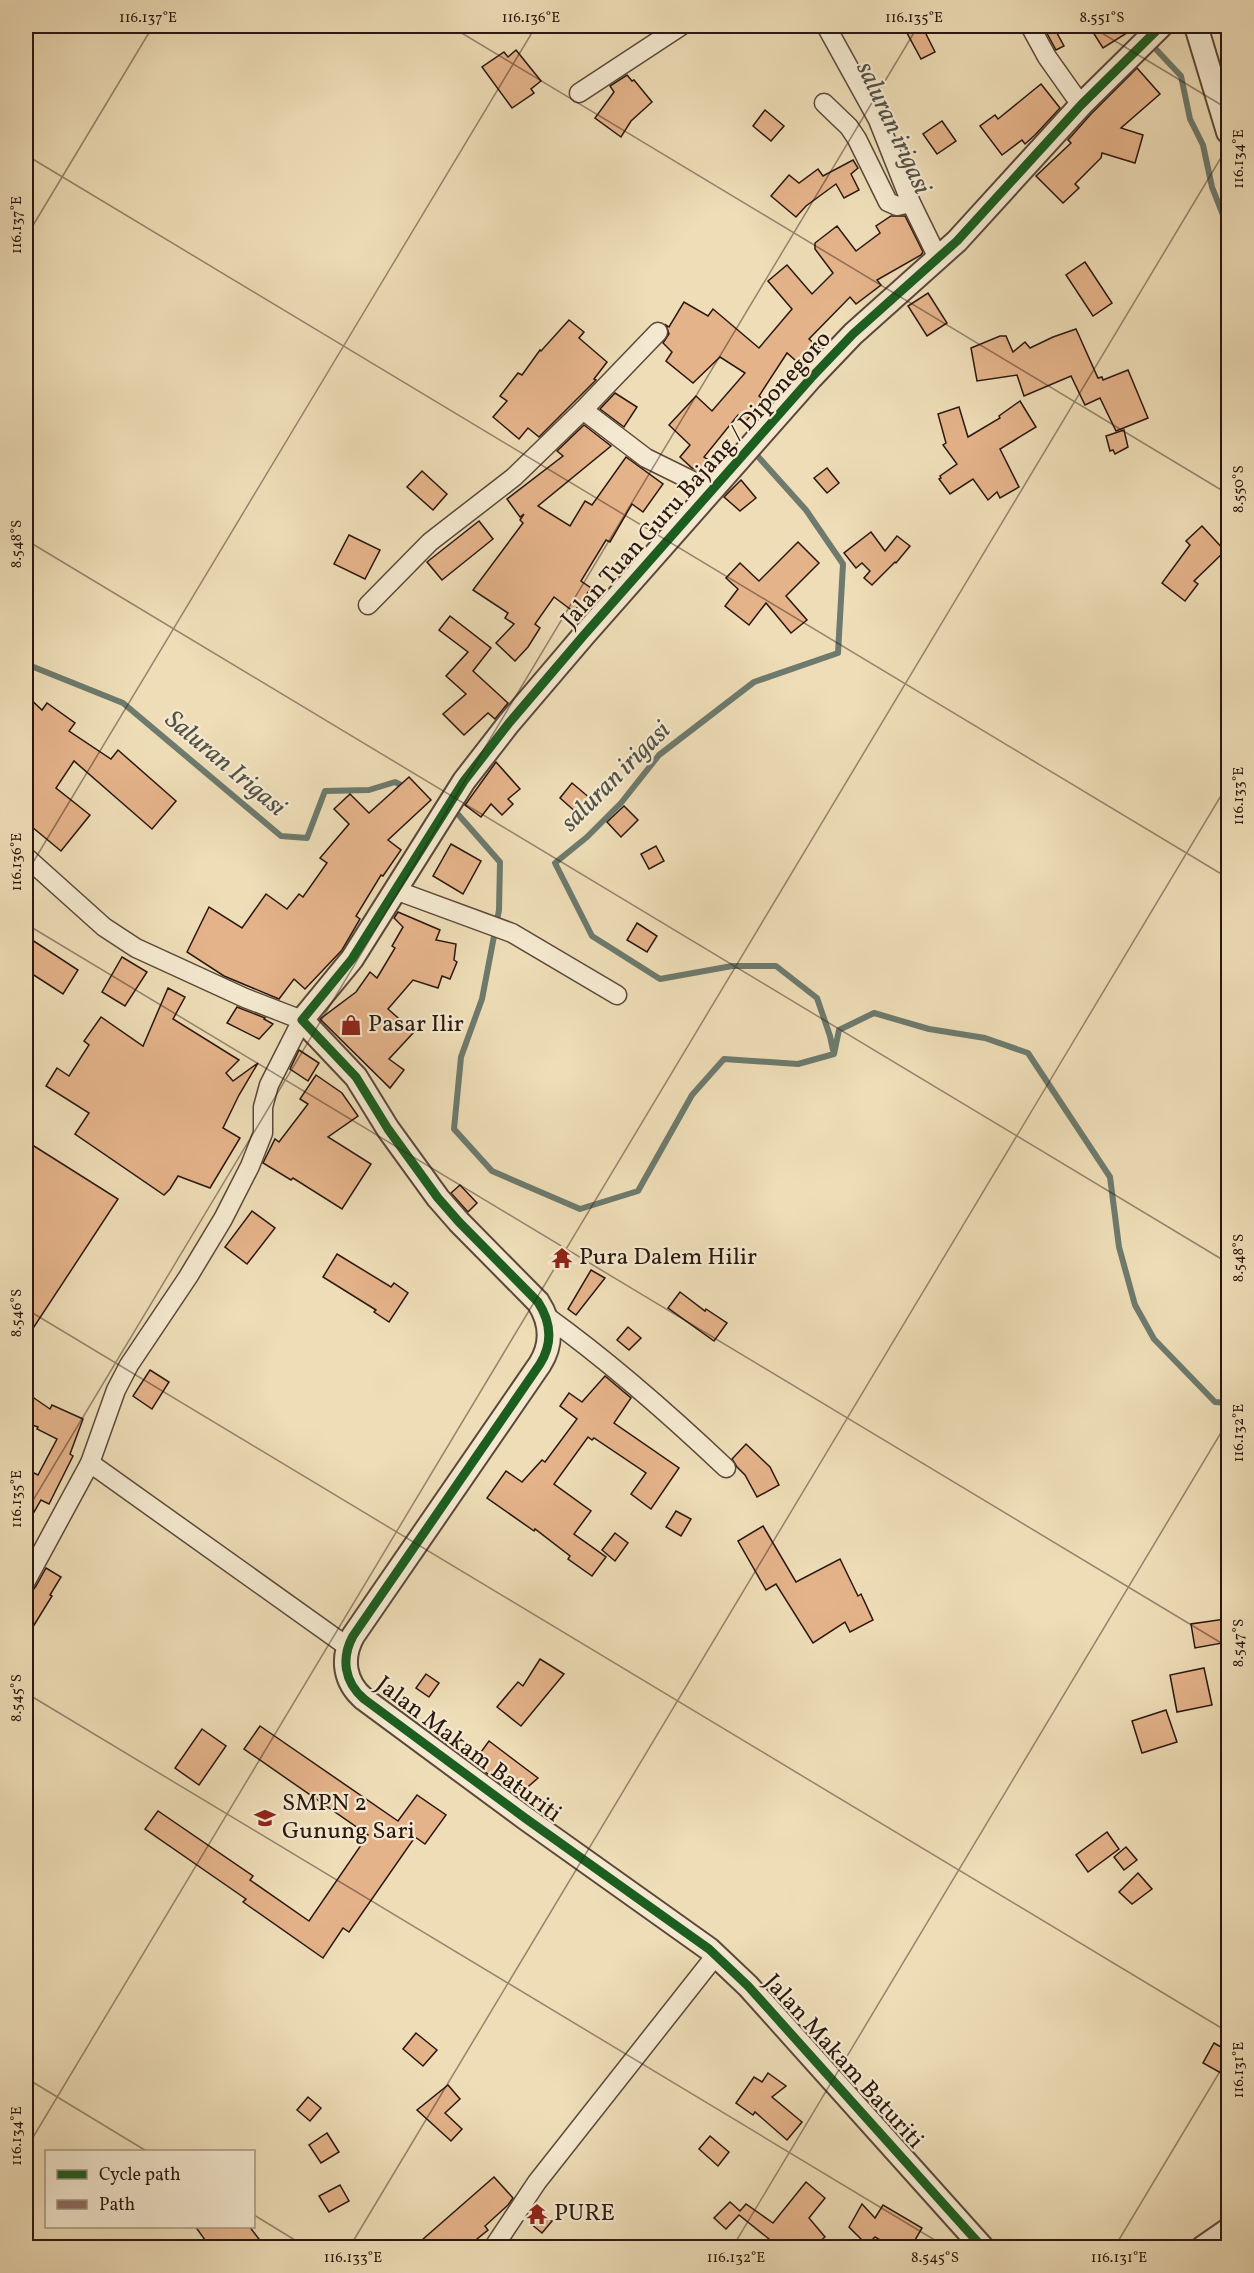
<svg xmlns="http://www.w3.org/2000/svg" width="1254" height="2273" viewBox="0 0 1254 2273" font-family="Vollkorn,serif">
<style>
.lines{fill:none;stroke-linecap:round;stroke-linejoin:round}
.stream{stroke:#6d7a6d;stroke-width:6}
.building{fill:#e5b38a;stroke:#2a170f;stroke-width:1.5}
.minor-casing{stroke:#5b4839;stroke-width:21}
.tertiary-casing{stroke:#5b4839;stroke-width:26}
.minor{stroke:#f4e9d0;stroke-width:18}
.tertiary{stroke:#f4e9d0;stroke-width:22}
.quiet{stroke:#8d6e63;stroke-width:8;stroke-dasharray:15 8;stroke-linecap:butt}
.cycleway-casing{stroke:#f4e9d0;stroke-width:13}
.cycleway{stroke:#1b5e20;stroke-width:9}
.ticks{fill:none;stroke:#2a170f;stroke-width:1.5;stroke-opacity:0.45}
.labels{text-anchor:middle;dominant-baseline:central;stroke-width:4.5;stroke-linejoin:round;paint-order:stroke}
.street-label{font-size:24px;fill:#2a170f;stroke:#f4e9d0}
.poi-label{font-size:24px;fill:#2a170f;stroke:#f4e9d0;text-anchor:start}
.water-label{font-size:26px;font-style:italic;fill:#515146;stroke:#f4e9d0}
.neatline{fill:none;stroke:#2a170f;stroke-width:2}
.ticks-label{font-size:15px;text-anchor:middle;fill:#2a170f}
</style>
<rect width="100%" height="100%" fill="#eeddb7"/>
<filter id="stains"><feTurbulence type="fractalNoise" baseFrequency=".00333" numOctaves="4"/><feColorMatrix values="0 0 0 0 .2 0 0 0 0 .09 0 0 0 0 .02 0 0 0 .5 -.17"/></filter>
<radialGradient id="worn" r=".72"><stop offset=".6" stop-color="#630" stop-opacity="0"/><stop offset="1" stop-color="#630" stop-opacity=".3"/></radialGradient>
<g class="lines">
<g class="stream">
<path d="M1152,41V45L1181,76L1190,119L1203,145L1212,187L1228,228"/>
<path d="M754,452L806,510L843,564L838,653L754,682L659,755L621,803L587,837L555,863L592,936L660,979L732,966H776L817,998L830,1036L833,1050"/>
<path d="M26,664L123,703L281,836L307,838L325,791L369,790L395,782L407,788"/>
<path d="M451,810L456,812L500,862L499,910L482,999L461,1057L454,1129L492,1171L580,1209L638,1191L692,1095L724,1059L798,1064L834,1054L839,1030L874,1013L929,1029L985,1038L1028,1053L1110,1177L1119,1247L1135,1305L1154,1339L1215,1402L1228,1403"/>
</g>
</g>
<g class="building">
<path d="M922,26L935,52L921,59L907,33Z"/>
<path d="M1043,26H1053L1064,46L1056,50Z"/>
<path d="M1089,26H1138L1103,48Z"/>
<path d="M516,50L541,81L531,89L534,93L512,108L482,67L504,52L508,57Z"/>
<path d="M1137,68L1160,94L1121,128L1143,135L1135,163L1102,153L1101,158L1075,184L1079,188L1063,203L1036,176L1071,143L1068,140L1091,114Z"/>
<path d="M627,75L632,81L634,80L652,102L631,121L621,137L595,118L614,92L610,86Z"/>
<path d="M1041,84L1060,108L1035,135L1025,144L1022,140L1002,155L980,126L995,115L998,119Z"/>
<path d="M765,110L784,126L771,141L753,126Z"/>
<path d="M942,121L956,141L937,154L923,134Z"/>
<path d="M853,160L858,168L851,174L859,190L844,198L836,184L806,206L796,217L771,196L789,175L799,183L818,169L823,176Z"/>
<path d="M891,216H905L923,252L921,255L877,280L881,285L856,304L850,297L809,339L820,349L803,367L787,353L759,396L764,400L746,421L738,415L704,457L710,461L701,471L692,468L680,457L690,445L669,425L696,396L712,411L745,373L720,357L693,383L666,361L672,352L663,343L669,334L666,325L669,327L684,302L708,316L713,309L759,348L792,309L768,281L787,265L812,294L833,273L815,249V243L837,226L856,251L880,233L876,226Z"/>
<path d="M1085,262L1112,303L1093,316L1066,275Z"/>
<path d="M928,293L947,323L927,336L908,306Z"/>
<path d="M569,320L584,332L579,338L607,362L594,379L596,380L539,437L528,428L519,439L493,417L507,401L500,396L518,373L522,375L540,350L541,351Z"/>
<path d="M1076,329L1098,378L1102,377L1103,380L1128,370L1148,418L1116,431L1100,398L1085,405L1071,376L1024,396L1017,375L977,381L971,348L1000,336H1006L1013,352L1025,342L1030,348L1053,337Z"/>
<path d="M615,393L637,407L624,427L600,409Z"/>
<path d="M1020,401L1036,427L1000,449L1019,487L1000,498L997,492L988,500L973,479L950,494L939,479L941,478L940,476L957,464L943,445L946,443L938,414L959,407L968,437L1000,418L999,416Z"/>
<path d="M584,425L611,446L538,506L570,526L585,501L592,505L626,457L663,484L643,512L632,504L610,542L606,540L581,581L591,588L574,612L554,597L535,624L540,628L528,647L515,661L496,643L514,624L505,618L508,613L473,590L523,523L520,520L524,514L520,517L507,499L563,456L557,451Z"/>
<path d="M1124,430L1128,447L1115,454L1113,450L1110,451L1106,436Z"/>
<path d="M827,468L839,483L827,493L814,478Z"/>
<path d="M422,471L447,494L433,510L407,487Z"/>
<path d="M741,480L756,498L740,511L724,497Z"/>
<path d="M479,521L493,539L442,580L427,562Z"/>
<path d="M1202,526L1225,551L1194,581L1198,584L1185,601L1162,583L1190,545L1186,541Z"/>
<path d="M871,532L885,551L897,536L910,546L896,563L895,562L872,585L864,578L870,571L862,563L856,568L844,553Z"/>
<path d="M349,535L380,550L365,579L334,564Z"/>
<path d="M798,542L819,563L786,596L807,620L791,633L766,603L749,625L725,606L738,589L726,578L740,563L759,581Z"/>
<path d="M450,616L491,648L473,671L508,703L495,719L488,713L464,735L443,714L466,694L446,676L468,652L439,630Z"/>
<path d="M26,695L42,710L47,703L75,723L69,731L111,759L118,750L176,801L152,829L74,761L56,788L90,815L61,851L26,822Z"/>
<path d="M496,762L520,789L508,799L513,804L502,815L491,804L481,817L465,805Z"/>
<path d="M409,777L431,800L388,840L401,850L383,876L381,875L356,916L360,919L342,950L305,989L294,979L279,999L224,976L187,952L209,907L242,928L266,894L287,909L299,894L303,897L327,863L320,858L349,824L334,809L350,794L369,813Z"/>
<path d="M572,783L591,799L578,814L560,798Z"/>
<path d="M624,806L638,820L621,837L607,822Z"/>
<path d="M451,844L481,861L463,894L433,876Z"/>
<path d="M656,846L664,861L649,869L641,854Z"/>
<path d="M398,912L440,930L436,940L456,944L454,960L457,962L450,979L442,976L438,988L413,980L388,1009L414,1032L389,1059L404,1070L390,1088L320,1019L356,992L370,972L377,978L395,948L392,946L403,927L394,918Z"/>
<path d="M637,923L657,936L647,952L627,940Z"/>
<path d="M26,936L78,970L63,994L26,970Z"/>
<path d="M122,957L147,972L125,1006L102,992Z"/>
<path d="M168,988L185,997L173,1019L239,1060L226,1073L233,1081L258,1063L239,1095L223,1128L240,1138L210,1188L178,1176L170,1189L164,1195L75,1134L89,1113L46,1086L57,1068L69,1076L89,1045L84,1041L101,1017L143,1046Z"/>
<path d="M237,1007L265,1018L264,1019L273,1024L259,1039L227,1023Z"/>
<path d="M299,1050L319,1063L308,1081L290,1069Z"/>
<path d="M316,1075L342,1093L358,1116L328,1137L371,1164L342,1209L293,1178L291,1180L263,1163L275,1139L279,1142L308,1104L300,1099Z"/>
<path d="M26,1141L118,1199L26,1339Z"/>
<path d="M460,1185L477,1203L468,1212L451,1193Z"/>
<path d="M252,1211L275,1228L247,1264L225,1247Z"/>
<path d="M337,1254L391,1287L394,1283L408,1293L389,1322L374,1312L376,1310L323,1277Z"/>
<path d="M591,1270L605,1278L576,1315L568,1309Z"/>
<path d="M680,1292L705,1311L706,1309L727,1323L714,1341L668,1308Z"/>
<path d="M628,1327L641,1338L629,1350L617,1340Z"/>
<path d="M150,1370L169,1382L152,1409L133,1396Z"/>
<path d="M605,1376L631,1398L614,1423L679,1468L651,1509L631,1494L646,1473L594,1438L592,1440L588,1437L554,1484L591,1511L574,1534L606,1557L592,1576L568,1559L570,1556L535,1529L534,1531L487,1498L506,1471L522,1482L542,1460L545,1462L577,1419L560,1406L569,1393L582,1402Z"/>
<path d="M34,1398L50,1409L52,1405L83,1419L70,1454L73,1456L49,1504L41,1500L26,1526V1486L32,1472L38,1475L57,1439L37,1429L38,1427L26,1423V1410Z"/>
<path d="M746,1444L770,1467L779,1485L757,1497L745,1475L737,1467L732,1459Z"/>
<path d="M676,1511L691,1519L681,1536L666,1527Z"/>
<path d="M763,1526L796,1582L840,1559L858,1596L861,1594L873,1620L850,1632L845,1622L813,1643L776,1584L766,1590L738,1541Z"/>
<path d="M615,1533L628,1543L615,1561L602,1550Z"/>
<path d="M46,1568L61,1577L50,1595L52,1596L26,1638V1599L36,1586Z"/>
<path d="M1225,1619L1228,1642L1195,1648L1191,1624Z"/>
<path d="M540,1659L564,1674L521,1726L497,1707L518,1682L523,1686Z"/>
<path d="M1204,1668L1212,1705L1177,1712L1170,1675Z"/>
<path d="M426,1674L439,1683L429,1697L416,1688Z"/>
<path d="M1166,1710L1177,1742L1142,1753L1132,1721Z"/>
<path d="M260,1726L398,1821L417,1795L446,1815L425,1844L415,1837L349,1932L343,1928L323,1958L243,1902L246,1899L145,1829L158,1811L253,1876L250,1880L309,1921L368,1835L244,1749Z"/>
<path d="M202,1729L226,1746L199,1785L175,1768Z"/>
<path d="M489,1741L538,1778L522,1792L514,1782L511,1786L495,1773L492,1777L473,1763Z"/>
<path d="M1107,1832L1119,1849L1088,1872L1076,1855Z"/>
<path d="M1126,1847L1137,1860L1124,1870L1114,1857Z"/>
<path d="M1138,1873L1152,1889L1132,1904L1119,1892Z"/>
<path d="M416,2033L437,2050L423,2066L403,2049Z"/>
<path d="M1214,2043L1228,2051V2077L1203,2063Z"/>
<path d="M768,2073L786,2086L772,2097L802,2122L787,2140L755,2112L753,2115L736,2103L754,2077L762,2082Z"/>
<path d="M448,2085L460,2099L445,2113L462,2129L451,2141L417,2110Z"/>
<path d="M308,2097L321,2108L310,2121L297,2110Z"/>
<path d="M327,2133L339,2152L321,2163L309,2145Z"/>
<path d="M710,2136L729,2152L718,2166L699,2149Z"/>
<path d="M494,2177L513,2198L508,2205L485,2226L488,2230L467,2247H414Z"/>
<path d="M806,2182L825,2198L809,2218L825,2237L813,2247H779L739,2215L726,2229L714,2218L730,2202L740,2211L746,2204L773,2223Z"/>
<path d="M340,2185L349,2201L329,2212L319,2196Z"/>
<path d="M862,2204L875,2218L883,2205L922,2228L911,2247H892L875,2237L867,2245L849,2227Z"/>
<path d="M541,2211L552,2221L542,2233L530,2223Z"/>
<path d="M195,2226H249L265,2247H210Z"/>
</g>
<g class="lines">
<defs>
<g id="minor">
<path d="M826,26L878,120L911,203L938,258"/>
<path d="M1030,26L1047,57L1081,105"/>
<path d="M579,93L681,26"/>
<path d="M824,103L849,127L857,139L888,202L897,206L911,203"/>
<path d="M583,410L658,332"/>
<path d="M368,605L430,542L514,477L583,410L646,458L711,490"/>
<path d="M26,857L104,927L136,948L245,998L302,1020L269,1085L263,1107V1133L250,1166L223,1219L188,1277L129,1365L116,1390L90,1463L26,1581"/>
<path d="M395,890L512,933L617,995"/>
<path d="M546,1316C610,1362 669,1414 726,1468"/>
<path d="M90,1463L348,1647"/>
<path d="M493,2248L537,2182L716,1955"/>
</g>
<g id="tertiary">
<path d="M1196,26L1228,132"/>
<path d="M983,2248L748,1986L709,1949L525,1818L364,1699C344,1682 341,1658 353,1636L540,1364C553,1343 551,1322 538,1302L459,1222L438,1198L388,1129L356,1077L302,1020L352,959L464,781L509,723L584,635L811,378L853,334L957,241L1081,105L1161,26"/>
<path d="M1202,2248L1228,2230"/>
</g>
</defs>
<use href="#minor" class="minor-casing"/>
<use href="#tertiary" class="tertiary-casing"/>
<use href="#minor" class="minor"/>
<use href="#tertiary" class="tertiary"/>
<path class="quiet" d="M1223,110L1228,106"/>
<defs>
<path id="cycleway" d="M983,2248L748,1986L709,1949L525,1818L364,1699C344,1682 341,1658 353,1636L540,1364C553,1343 551,1322 538,1302L459,1222L438,1198L388,1129L356,1077L302,1020L352,959L464,781L509,723L584,635L811,378L853,334L957,241L1081,105L1161,26"/>
</defs>
<use href="#cycleway" class="cycleway-casing"/>
<use href="#cycleway" class="cycleway"/>
</g>
<path class="ticks" d="M450,26L1228,494M1090,26L1228,109M26,155L1228,878M26,237L153,26M26,540L1228,1263M26,874L536,26M26,924L1228,1647M26,1309L1228,2032M26,1512L918,26M26,1693L948,2248M26,2078L148,2152M26,2149L1228,146M254,2215L308,2248M349,2248L1228,784M732,2248L1228,1421M1114,2248L1228,2058"/>
<defs>
<symbol id="shop-bare" viewBox="-9 -9 18 18"><path d="M-5-2.5h2.3a2.7 3.5 0 0 1 5.4 0H5L5.5 6h-11ZM-1.5-2.5h3a1.5 2.3 0 0 0-3 0Z" fill="#8f2418" stroke="#f4e9d0" stroke-width="2.5" paint-order="stroke"/></symbol>
<symbol id="temple-bare" viewBox="-9 -9 18 18"><path d="M0-6L5-2H3V0L6.5 2.5H4V6H1.5V3h-3V6H-4V2.5H-6.5L-3 0V-2H-5Z" fill="#8f2418" stroke="#f4e9d0" stroke-width="2.5" paint-order="stroke"/></symbol>
<symbol id="school-bare" viewBox="-9 -9 18 18"><path d="M0-5L7-2L0 1L-7-2ZM-4 1L0 2.5L4 1V4Q0 6-4 4Z" fill="#8f2418" stroke="#f4e9d0" stroke-width="2.5" paint-order="stroke"/></symbol>
</defs>
<g fill-rule="evenodd">
<use href="#shop-bare" x="336" y="1010" width="30" height="30"/>
<use href="#temple-bare" x="547" y="1243" width="30" height="30"/>
<use href="#school-bare" x="250" y="1803" width="30" height="30"/>
<use href="#temple-bare" x="522" y="2199" width="30" height="30"/>
</g>
<g class="labels">
<g class="street-label">
<text transform="translate(697 480) rotate(-48)">Jalan Tuan Guru Bajang / Diponegoro</text>
<text transform="translate(468 1750) rotate(37)">Jalan Makam Baturiti</text>
<text transform="translate(843 2062) rotate(48)">Jalan Makam Baturiti</text>
</g>
<g class="poi-label">
<text x="368" y="1025">Pasar Ilir</text>
<text x="579" y="1258">Pura Dalem Hilir</text>
<text x="282" y="1804">SMPN 2<tspan x="282" dy="28">Gunung Sari</tspan></text>
<text x="554" y="2214">PURE</text>
</g>
<g class="water-label">
<text transform="translate(893 128) rotate(65)">saluran irigasi</text>
<text transform="translate(225 764) rotate(40)">Saluran Irigasi</text>
<text transform="translate(616 777) rotate(-45)">saluran irigasi</text>
</g>
</g>
<rect width="1254" height="2273" fill="none" stroke="#eeddb7" stroke-width="66"/>
<rect x="45" y="2150" width="210" height="78" fill="#f4e9d0" stroke="#a39583" stroke-width="1.5"/>
<rect x="57" y="2170" width="30" height="9" fill="#1b5e20" stroke="#a39583" stroke-width="1.5"/>
<text x="99" y="2180" font-size="18" fill="#2a170f">Cycle path</text>
<rect x="57" y="2200" width="30" height="9" fill="#8d6e63" stroke="#a39583" stroke-width="1.5"/>
<text x="99" y="2210" font-size="18" fill="#2a170f">Path</text>
<rect x="33" y="33" width="1188" height="2207" class="neatline"/>
<g class="ticks-label">
<text x="148" y="22">116.137°E</text>
<text x="531" y="22">116.136°E</text>
<text x="914" y="22">116.135°E</text>
<text x="1102" y="22">8.551°S</text>
<text transform="translate(1238 159) rotate(-90)" y="5">116.134°E</text>
<text transform="translate(16 225) rotate(-90)" y="5">116.137°E</text>
<text transform="translate(1238 489) rotate(-90)" y="5">8.550°S</text>
<text transform="translate(16 544) rotate(-90)" y="5">8.548°S</text>
<text transform="translate(1238 796) rotate(-90)" y="5">116.133°E</text>
<text transform="translate(16 862) rotate(-90)" y="5">116.136°E</text>
<text transform="translate(1238 1258) rotate(-90)" y="5">8.548°S</text>
<text transform="translate(16 1313) rotate(-90)" y="5">8.546°S</text>
<text transform="translate(1238 1433) rotate(-90)" y="5">116.132°E</text>
<text transform="translate(16 1499) rotate(-90)" y="5">116.135°E</text>
<text transform="translate(1238 1643) rotate(-90)" y="5">8.547°S</text>
<text transform="translate(16 1698) rotate(-90)" y="5">8.545°S</text>
<text transform="translate(1238 2070) rotate(-90)" y="5">116.131°E</text>
<text transform="translate(16 2136) rotate(-90)" y="5">116.134°E</text>
<text x="353" y="2262">116.133°E</text>
<text x="736" y="2262">116.132°E</text>
<text x="935" y="2262">8.545°S</text>
<text x="1119" y="2262">116.131°E</text>
</g>
<rect width="100%" height="100%" filter="url(#stains)"/>
<rect width="100%" height="100%" fill="url(#worn)"/>
</svg>
